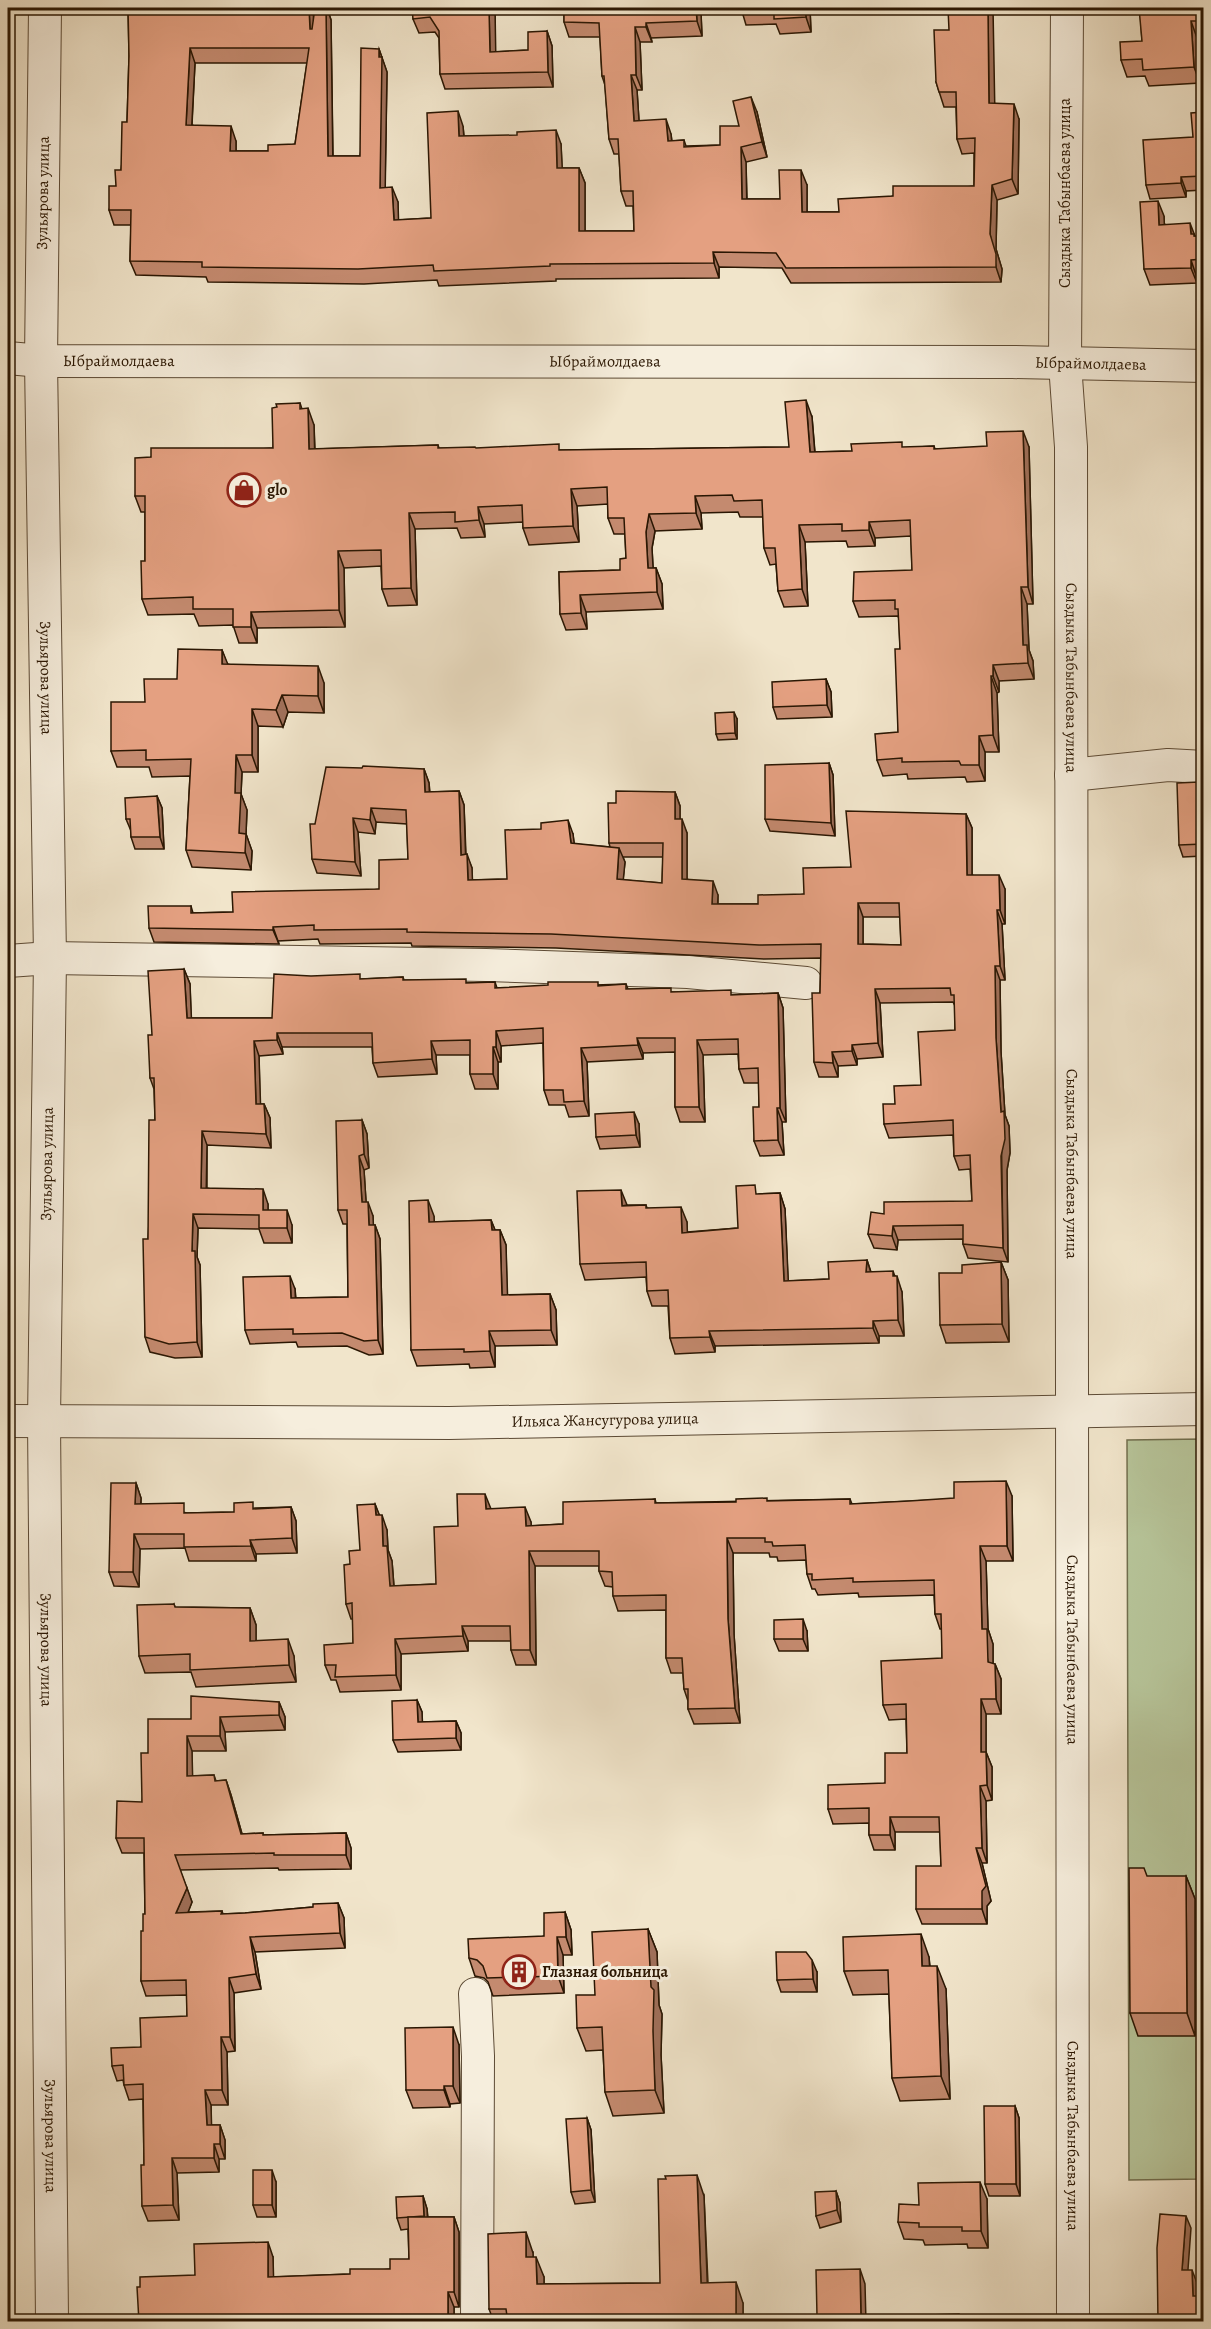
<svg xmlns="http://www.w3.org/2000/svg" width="1211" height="2329" viewBox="0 0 1211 2329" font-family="Alegreya,serif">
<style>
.green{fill:#b7c59a;stroke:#716e4e;stroke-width:1.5}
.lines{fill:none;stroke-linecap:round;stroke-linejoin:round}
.minor-casing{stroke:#5c4a35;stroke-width:34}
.minor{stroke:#f6eedd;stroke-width:32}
.wall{fill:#c48a6f;stroke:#2b1703;stroke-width:1.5;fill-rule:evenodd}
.shaded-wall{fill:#a0705a;stroke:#2b1703;stroke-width:1.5}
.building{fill:#e4a081;stroke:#2b1703;stroke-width:1.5;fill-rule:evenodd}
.labels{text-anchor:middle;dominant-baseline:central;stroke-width:6;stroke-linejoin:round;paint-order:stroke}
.street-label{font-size:16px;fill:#2b1703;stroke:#f6eedd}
.poi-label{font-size:16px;font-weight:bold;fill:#2b1703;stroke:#f6eedd;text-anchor:start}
</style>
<rect width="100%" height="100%" fill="#f1e5cb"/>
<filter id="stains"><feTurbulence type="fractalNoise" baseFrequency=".00333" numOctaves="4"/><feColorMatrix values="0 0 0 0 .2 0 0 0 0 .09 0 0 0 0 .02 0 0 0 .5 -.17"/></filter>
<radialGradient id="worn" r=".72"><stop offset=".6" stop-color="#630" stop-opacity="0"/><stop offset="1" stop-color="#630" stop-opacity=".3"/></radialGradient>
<path class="green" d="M1203,1439V2179L1129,2180L1127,1440Z"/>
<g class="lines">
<defs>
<g id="minor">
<path id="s1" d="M45,8L41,361L50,958L44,1421L52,2322"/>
<path id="s2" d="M1067,8L1065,364L1071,447L1073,2322"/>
<path id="s3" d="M8,358L41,361L1012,362L1204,366"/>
<path d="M1071,775L1168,765L1204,767"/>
<path d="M8,961L50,958L486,965L688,972L806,983"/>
<path id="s4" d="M8,1421L449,1423L1204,1409"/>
<path d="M475,1994L478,2056L477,2322"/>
</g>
</defs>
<use href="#minor" class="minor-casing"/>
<use href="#minor" class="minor"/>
</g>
<g class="wall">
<path d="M128,8H186V12L314,17L315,8H327L331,20L333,156H360L379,49L387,72L385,188L398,202V220L431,218L463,126L464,136L561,144L562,168H579L585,183V231H634L633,206H626L621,191L619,154H614L609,139L605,85L602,76L600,37H569L564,22V8H699L701,13L702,36L651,38L652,42H640L642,90H637L639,121L671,134L672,141L684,140L686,146L720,145L739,126L757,112L767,157L746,162L747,199H780L807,185V212H839L893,196L974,186V153L962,154L957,139L956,107H944L936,82L994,103L1019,119L1018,194L997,200L996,249L1002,269L1001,282L791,283L782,268L719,267V278L556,279V281L439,286L437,280L364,284L208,282L206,277L136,275L130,261L131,225H114L109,210L121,170L127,122L129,56ZM195,63H307L295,144L268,151H236V141L192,125Z"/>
<path d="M412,8H495V52L528,50L547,31L552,46L553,87L445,89L440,74L439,38L435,32L419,33L413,19Z"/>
<path d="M741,8H810L811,32L780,34L776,24L746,25Z"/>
<path d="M1120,8H1203V38H1197L1200,83L1149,86L1145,76L1127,77L1121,60L1142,41L1140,11L1122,12Z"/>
<path d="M1203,112V190L1186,191V197L1150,199L1146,185L1193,137Z"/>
<path d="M1164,216V224L1195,236L1203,237V275H1196L1197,283L1150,285L1144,269Z"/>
<path d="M300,403L302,409L314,425L315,449L438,445L439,448L561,450L789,447L812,417L815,452L852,451L934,446L935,449L1029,447L1033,604H1027L1029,650L1033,661L1034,679L999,681V692L997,693L999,752H985V781L967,782L965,777L908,779L907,774L883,776L877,760L898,732L900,649L899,619L898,616L859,617L853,601L912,570L911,536L875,538V546L848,547L846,541L805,542L808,606L784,607L778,591L776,564L770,565L764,548L763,517H740L738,512L701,513L702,529L655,531L652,548L653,568H656L662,584L663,609L586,612L587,629L566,630L560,614L559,572L620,570L626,558L625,534H614L608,518V504L577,506L579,542L529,545L523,528V522L484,524L485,537L461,538L457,528L415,529L417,605L388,606L382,589L381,566L344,568L345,627L257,628V643H239L233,625L199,626L194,614L148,615L142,599L145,561V512H141L135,496L151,457L273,448L277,407Z"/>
<path d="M222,650L227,664L324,683V713L288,712L283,727L258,726V772H242L241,794L247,810L246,834L252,851L251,870L192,867L186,850L190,776L152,777L149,767H117L111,751L145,702L177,679Z"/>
<path d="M826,679L831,692L832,717L777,719L773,707Z"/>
<path d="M737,719V739L718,740L716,734Z"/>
<path d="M829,763L833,775L835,836L770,831L765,819Z"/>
<path d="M424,769L429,783L430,792L459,791L464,805L466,854L472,868V880L507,879L573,834L574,844L610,847L609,843L616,803L675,792L680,806V819L687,833V879L718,895V904H758L804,894L851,867L966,814L972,828V875L1005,889V924H1002L1005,980H1000L1001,1052L1005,1115L1009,1126L1010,1153L1007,1170L1008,1262L968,1258L963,1244V1239L898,1240L897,1250L874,1248L868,1234L884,1214L972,1201L970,1169L959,1170L954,1156L953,1135L889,1138L884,1124L895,1104L921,1085L955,1030V1006L953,1002L880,1003L883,1057L857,1059V1065L838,1066V1077H819L814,1062L820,993L821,958L764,959L556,948L412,946L411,943L320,944L318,939L278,941L279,944L154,942L149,928L191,906L193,913L233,912L379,889L408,859L407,824L376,822L375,834L358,832L361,876L317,873L312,859L315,824ZM623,857H663L662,883L623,880L625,862ZM863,917H900L901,945L863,944Z"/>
<path d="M1203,794V856L1183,857L1179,845Z"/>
<path d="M157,796L162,808L164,849H135L131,837V831L126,819Z"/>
<path d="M184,969L190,984L191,1018H272L362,979L403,977L404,980L467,983L495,982L497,988L626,984L628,989L673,992L732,995L778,993L783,1008L786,1122H782L784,1155L760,1156L754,1141L759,1107V1083H744L739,1069L738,1054L703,1055L705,1122H680L675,1107V1052L643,1053V1059L587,1062L589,1116L569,1117L565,1105H549L544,1090L543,1043L501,1046V1062H498V1089H475L470,1074V1055H436L437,1074L378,1077L373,1063L372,1047H282L283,1054L259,1056L260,1104H264L270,1118L271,1148L207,1145V1188L268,1204V1210L292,1225V1243H264L259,1229L198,1228L197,1257L200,1265L202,1357L175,1358L150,1352L145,1337L148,1239L155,1120L154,1089L150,1078L152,1035Z"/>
<path d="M362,1120L367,1134L369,1168L364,1170L366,1202L373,1216V1225H375L380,1239L383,1354L369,1355L347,1346L298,1347L296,1342L250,1344L245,1330L295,1289L296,1298L348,1297L347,1224H343L338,1210Z"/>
<path d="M639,1124L640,1147L600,1149L596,1137Z"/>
<path d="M780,1193L785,1209L788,1281L829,1279L867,1260L871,1272L895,1276L902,1292L904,1336H879V1343L715,1346V1352L675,1354L670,1338L668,1306H652L647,1291L646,1277L585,1280L580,1264L627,1205H646L647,1208L687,1222V1232L738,1228L759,1194Z"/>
<path d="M434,1216V1222L491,1220L495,1230H500L506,1245L507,1295L550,1294L556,1310L557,1345L495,1346V1367L470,1368L469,1364L417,1366L411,1350Z"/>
<path d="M1001,1262L1008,1280L1009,1342L946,1343L940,1325L962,1273Z"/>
<path d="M136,1483L141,1498V1504L187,1513L234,1512L255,1508L291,1507L296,1521L297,1553L256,1554V1561H189L185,1548L140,1549L139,1587L114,1586L109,1572Z"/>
<path d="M1012,1496L1013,1561H986L988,1629L993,1644V1664H995L1001,1679V1714H986V1752L992,1767V1800L986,1801L987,1863H982L991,1901L987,1906V1924H922L916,1909L941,1866L940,1832H895V1850H874L869,1835V1823L833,1824L828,1809L885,1783L907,1753L906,1719L889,1720L883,1705L942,1658V1629H940L935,1614L934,1595L859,1597L858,1593L818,1595L815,1589H812L807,1574L806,1560L778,1561L777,1557H770L769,1553H733L734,1634L740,1723L694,1724L688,1709V1701L684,1689L683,1673H671L666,1658V1610L618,1611L613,1596V1587L605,1586L599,1571V1566H535L536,1665H516L511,1650V1641H468V1651L401,1654V1690L340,1692L336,1680H331L325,1665L353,1643V1619H351L346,1604L350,1564L360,1550L375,1504L379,1515L387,1530L388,1550L392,1561L394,1586L436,1584L458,1526L491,1509L531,1522V1526L563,1524L655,1499L656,1503L850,1499L852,1504Z"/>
<path d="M174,1604L175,1607L250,1608L256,1625V1641L294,1656L296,1682L196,1687L191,1672L145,1673L139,1656Z"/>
<path d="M807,1631L808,1651H779L774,1639Z"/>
<path d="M417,1700L422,1712V1722L456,1721L461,1733V1750L398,1752L393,1740Z"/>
<path d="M279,1702L285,1717V1730L225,1732L226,1751H192V1776L214,1775L216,1781L226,1780L231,1795L242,1834L263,1833V1835L346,1833L351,1848V1869L279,1870L278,1868L180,1870L192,1902L188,1912L222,1911L223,1914L245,1913L313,1907L338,1903L344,1918L345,1948L255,1952L261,1989L234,1993L235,2051L227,2052L228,2105H211V2125H220L225,2140V2159H219V2172L177,2173L179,2220L148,2221L142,2206L144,2165L143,2099L129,2100L124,2085L123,2080L117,2081L112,2066L187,2016V1995L146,1996L141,1981L145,1914L144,1853H122L116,1838L142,1802L148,1753L191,1719Z"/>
<path d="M1186,1876L1195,1899V2036H1138L1130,2013Z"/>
<path d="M565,1912L571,1930L572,1955H563L564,1993L493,1996L488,1982L484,1978L475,1976L469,1958L544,1936Z"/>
<path d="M648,1929L657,1952L659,2005L662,2014L661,2055L664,2113L613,2116L605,2092L603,2050L586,2051L577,2028L595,1995Z"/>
<path d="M929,1957L930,1966L946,1989L950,2099L900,2101L892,2078L889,1994L853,1995L844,1971Z"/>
<path d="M817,1972V1992H781L777,1980Z"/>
<path d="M459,2045L460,2103L450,2104V2107L413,2108L406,2090Z"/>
<path d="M1015,2106L1019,2118L1020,2196H989L985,2184Z"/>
<path d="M587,2118L591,2130L595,2202L575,2204L571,2192Z"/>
<path d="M276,2182V2217H257L253,2205Z"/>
<path d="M836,2191L840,2203L841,2222L820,2228L816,2216Z"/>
<path d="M423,2196L427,2209L428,2217H454L459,2232V2307H454V2322H139L195,2275L273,2257V2277L350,2274L390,2269L409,2259L408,2229L401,2230L397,2218Z"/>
<path d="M704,2196L708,2283L743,2303V2322H494L489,2309L533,2253V2257L544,2277V2284L660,2283Z"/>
<path d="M987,2199L988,2248H968L967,2244L925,2245L923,2240L904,2239L898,2222L919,2205Z"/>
</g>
<g class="shaded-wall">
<path d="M181,8H186L187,27L181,12Z"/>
<path d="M309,8H313L315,44L310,29Z"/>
<path d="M326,8H327L331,20L333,171L328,156Z"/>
<path d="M489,8H495L496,67L490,52Z"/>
<path d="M696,8H699L701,13L702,36L697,21Z"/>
<path d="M805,8H810V9L811,32L806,17Z"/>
<path d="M988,8H993L995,118L989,103Z"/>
<path d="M1191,21L1197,38L1200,83L1194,67Z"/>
<path d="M646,23L651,38L652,42L646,27Z"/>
<path d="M635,27L640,42L642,90L636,75Z"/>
<path d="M547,31L552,46L553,87L548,72Z"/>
<path d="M190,48L195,63L191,140L186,125Z"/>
<path d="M379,49L387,72L385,203L380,188Z"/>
<path d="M631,75L637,90L640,136L634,121Z"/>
<path d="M751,97L757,112L767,157L762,142Z"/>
<path d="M1014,104L1019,119L1018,194L1012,179Z"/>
<path d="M458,111L463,126L465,151L459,136Z"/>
<path d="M666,119L671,134L673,156L668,141Z"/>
<path d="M231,126L236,141V166L230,151Z"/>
<path d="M556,130L561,144L563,183L557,168Z"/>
<path d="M741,147L746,162L747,214L742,199Z"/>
<path d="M579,168L585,183V246L579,231Z"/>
<path d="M801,170L807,185V227L802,212Z"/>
<path d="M1181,177L1186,191V197L1181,183Z"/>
<path d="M992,185L997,200L996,249L1002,269L1001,282L996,267L990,234Z"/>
<path d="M392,187L398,202L399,235L394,220Z"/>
<path d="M1158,201L1164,216L1165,240L1159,225Z"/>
<path d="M1190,223L1200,249L1191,234Z"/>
<path d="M713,252L719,267V278L714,263Z"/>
<path d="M1191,260L1196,275L1197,283L1191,268Z"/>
<path d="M806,400L812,417L816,468L810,452Z"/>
<path d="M308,408L314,425L315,465L309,449Z"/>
<path d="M1023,431L1029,447L1033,604L1028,587Z"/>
<path d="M571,489L577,506L579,542L573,526Z"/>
<path d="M695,496L701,513L702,529L696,513Z"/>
<path d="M478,507L484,524L485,537L479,520Z"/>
<path d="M409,513L415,529L417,605L411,588Z"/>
<path d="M649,514L655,531L652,548L654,584L648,568L646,532Z"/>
<path d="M869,522L875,538V546L869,530Z"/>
<path d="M799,525L805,542L808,606L802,589Z"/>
<path d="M338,551L344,568L345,627L339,610Z"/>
<path d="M656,568L662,584L663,609L657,592Z"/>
<path d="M8,584V587L9,657L8,654Z"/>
<path d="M1021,587L1027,604L1029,650L1033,661L1034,679L1028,663L1023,645Z"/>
<path d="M580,595L586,612L587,629L581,613Z"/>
<path d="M251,612L257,628V643L251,627Z"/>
<path d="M222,650L229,667L222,664Z"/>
<path d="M993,665L999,681V692L993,676Z"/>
<path d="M318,666L324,683V713L318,696Z"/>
<path d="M991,676L997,693L999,752L993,735Z"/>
<path d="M826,679L831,692L832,717L827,705Z"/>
<path d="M282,695L288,712L283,727L276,710Z"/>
<path d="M252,709L258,726V772L252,755Z"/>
<path d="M734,712L737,719V739L735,733Z"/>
<path d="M979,736L985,752V781L979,765Z"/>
<path d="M236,755L242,772L241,794L247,810L246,834L252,851L251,870L239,833L235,793Z"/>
<path d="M829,763L833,775L835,836L831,823Z"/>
<path d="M424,769L429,783L430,806L425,792Z"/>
<path d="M1199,782L1203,794V835L1199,805Z"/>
<path d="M459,791L464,805L466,869L461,855Z"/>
<path d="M675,792L680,806V833L675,819Z"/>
<path d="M157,796L162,808L164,849L160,837Z"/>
<path d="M371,808L376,822L375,834L370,820Z"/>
<path d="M966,814L972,828V889L967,875Z"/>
<path d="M353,818L358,832L361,876L355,862Z"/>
<path d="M682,819L687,833V893L682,879Z"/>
<path d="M568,820L573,834L576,857L571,843Z"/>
<path d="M619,848L625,862L622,893L617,879Z"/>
<path d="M467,854L472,868L473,894L468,880Z"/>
<path d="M999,875L1005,889V924L1000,910Z"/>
<path d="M713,881L718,895L717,918L712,904Z"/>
<path d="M858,903L863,917V958L858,944Z"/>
<path d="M997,910L1002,924L1005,980L1000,966Z"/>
<path d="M273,927L278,941L279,944L273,930Z"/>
<path d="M995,966L1000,980L1001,1052L1005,1115L1009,1126L1010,1153L1007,1170L1008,1262L1003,1248L1001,1112L996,1038Z"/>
<path d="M184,969L190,984L192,1032L187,1018Z"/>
<path d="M875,989L880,1003L883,1057L878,1043Z"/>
<path d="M778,993L783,1008L786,1122L780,1108Z"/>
<path d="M496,1031L501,1046V1062L496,1047Z"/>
<path d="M277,1033L282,1047L283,1054L277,1040Z"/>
<path d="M637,1038L643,1053V1059L638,1045Z"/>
<path d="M697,1040L703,1055L705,1122L699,1107Z"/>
<path d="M254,1041L259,1056L261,1119L256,1104Z"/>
<path d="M431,1041L436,1055L437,1074L432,1059Z"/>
<path d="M852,1045L857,1059V1065L852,1051Z"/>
<path d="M493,1047L498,1062V1089L493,1074Z"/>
<path d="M581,1048L587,1062L589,1116L584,1101Z"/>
<path d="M832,1052L838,1066V1077L833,1063Z"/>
<path d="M264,1104L270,1118L271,1148L266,1134Z"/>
<path d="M777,1108L782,1122L784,1155L778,1140Z"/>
<path d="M634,1112L639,1124L640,1147L636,1135Z"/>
<path d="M362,1120L367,1134L369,1168L364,1154Z"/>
<path d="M202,1131L207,1145L206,1203L201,1188Z"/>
<path d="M359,1156L364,1170L367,1216L362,1202Z"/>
<path d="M263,1189L268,1204V1225L263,1210Z"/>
<path d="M621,1190L627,1205L622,1206Z"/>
<path d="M780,1193L785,1209L789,1296L784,1281Z"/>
<path d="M428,1200L434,1216L435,1237L429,1222Z"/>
<path d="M368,1202L373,1216L374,1239L369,1225Z"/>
<path d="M681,1207L687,1222L688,1248L682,1233Z"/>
<path d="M287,1210L292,1225V1243L287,1228Z"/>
<path d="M193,1214L198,1228L197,1257L200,1265L202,1357L197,1342L192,1251Z"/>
<path d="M491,1220L497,1235L492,1230Z"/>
<path d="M375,1225L380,1239L383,1354L378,1340Z"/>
<path d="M893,1226L898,1240L897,1250L892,1236Z"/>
<path d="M500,1230L506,1245L508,1310L502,1295Z"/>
<path d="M867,1260L872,1276L866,1272Z"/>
<path d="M1001,1262L1008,1280L1009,1342L1002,1324Z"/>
<path d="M893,1271L897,1282V1276L902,1292L904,1336L898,1320Z"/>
<path d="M290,1276L295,1289L296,1312L291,1298Z"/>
<path d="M550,1294L556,1310L557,1345L551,1330Z"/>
<path d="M873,1321L879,1336V1343L873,1328Z"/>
<path d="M489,1331L495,1346V1367L490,1351Z"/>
<path d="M709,1331L715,1346V1352L710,1337Z"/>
<path d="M1006,1481L1012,1496L1013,1561L1007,1546Z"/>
<path d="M136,1483L141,1498L140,1518L135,1504Z"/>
<path d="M485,1494L491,1509H486Z"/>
<path d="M375,1504L381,1519L376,1515Z"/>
<path d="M291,1507L296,1521L297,1553L292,1538Z"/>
<path d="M525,1507L531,1522L532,1541L526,1526Z"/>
<path d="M382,1515L387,1530L388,1550L392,1561L395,1601L390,1586L383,1546Z"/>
<path d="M134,1534L140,1549L139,1587L133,1572Z"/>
<path d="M727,1538L733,1553L734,1634L740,1723L735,1708L728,1619Z"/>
<path d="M250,1540L256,1554V1561L251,1546Z"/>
<path d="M980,1546L986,1561L988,1629L993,1644V1677L988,1662L982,1629Z"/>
<path d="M529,1551L535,1566L536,1665L530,1650Z"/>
<path d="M250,1608L256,1625V1658L250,1641Z"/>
<path d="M803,1619L807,1631L808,1651L803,1639Z"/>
<path d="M462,1626L468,1641V1651L463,1636Z"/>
<path d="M288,1639L294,1656L296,1682L289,1665Z"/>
<path d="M395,1639L401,1654V1690L396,1675Z"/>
<path d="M995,1664L1001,1679V1714L996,1699Z"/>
<path d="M981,1699L986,1714V1767L981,1752Z"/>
<path d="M417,1700L422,1712L423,1734L418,1722Z"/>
<path d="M279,1702L285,1717V1730L279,1715Z"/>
<path d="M220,1717L225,1732L226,1751L220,1736Z"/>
<path d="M456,1721L461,1733V1750L456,1738Z"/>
<path d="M187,1736L192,1751L193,1791L187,1776Z"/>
<path d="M986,1752L992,1767V1800L987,1785Z"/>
<path d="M226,1780L231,1795L246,1848L241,1834Z"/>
<path d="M980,1786L986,1801L987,1863L982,1848Z"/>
<path d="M890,1817L895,1832V1850L890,1835Z"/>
<path d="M346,1833L351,1848V1869L346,1855Z"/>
<path d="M976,1848L982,1863L991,1901L987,1906V1924L982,1909Z"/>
<path d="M1186,1876L1195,1899V2036L1187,2013Z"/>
<path d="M187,1888L192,1902L182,1928L176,1913Z"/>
<path d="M338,1903L344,1918L345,1948L340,1933Z"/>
<path d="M565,1912L571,1930L572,1955L566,1937Z"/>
<path d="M648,1929L657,1952L659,2005L662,2014L661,2055L664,2113L655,2090Z"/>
<path d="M921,1934L929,1957L931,1989L922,1966Z"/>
<path d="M250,1937L255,1952L261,1989L256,1974Z"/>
<path d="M557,1937L563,1955L564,1993L558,1976Z"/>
<path d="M812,1960L817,1972V1992L813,1979Z"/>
<path d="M937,1966L946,1989L950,2099L941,2076Z"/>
<path d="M229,1978L234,1993L235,2051L230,2037Z"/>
<path d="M453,2027L459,2045L460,2103L453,2086Z"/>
<path d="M221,2037L227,2052L228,2105L222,2090Z"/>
<path d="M444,2086L450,2104V2107L444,2090Z"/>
<path d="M205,2090L211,2105L212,2140L207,2125Z"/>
<path d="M1015,2106L1019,2118L1020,2196L1016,2184Z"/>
<path d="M587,2118L591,2130L595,2202L591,2190Z"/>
<path d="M220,2125L225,2140V2159L220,2144Z"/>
<path d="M214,2144L219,2159V2172L214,2158Z"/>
<path d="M172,2158L177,2173L179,2220L173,2205Z"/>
<path d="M272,2170L276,2182V2217L272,2205Z"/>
<path d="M697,2175L704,2196L708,2303L701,2283Z"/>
<path d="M980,2182L987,2199L988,2248L981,2231Z"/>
<path d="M836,2191L840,2203L841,2222L837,2210Z"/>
<path d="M423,2196L427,2209L428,2228L424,2216Z"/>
<path d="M1186,2216L1191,2228L1187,2283L1182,2270Z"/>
<path d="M454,2217L459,2232V2307L454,2292Z"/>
<path d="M526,2232L533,2253L534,2277L526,2257Z"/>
<path d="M268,2242L273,2257L274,2292L268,2277Z"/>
<path d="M536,2257L544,2277V2305L537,2284Z"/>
<path d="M860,2269L865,2284L866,2322L861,2317Z"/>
<path d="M1192,2270L1197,2283V2308L1193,2296Z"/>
<path d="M736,2282L743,2303V2322H736Z"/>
<path d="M448,2292L454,2307V2322H448Z"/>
<path d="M1197,2296L1202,2308V2322H1197Z"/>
<path d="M8,2304L10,2312V2322H8Z"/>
</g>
<g class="building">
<path d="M128,8H181V12L242,8H309L310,29H312L315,8H326L328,156H360L361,48L379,49V57H382L380,188L392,187L394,220L431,218L427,113L458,111L459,136L517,135V132L556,130L557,168H579V231H634L633,191H621L618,139H609L604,76H602L599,23L564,22V8H696L697,21L646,23V27H635L636,75H631L634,121L666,119L668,141L684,140V147L720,145V126H739L733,101L751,97L762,142L741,147L742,199H780L779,170H801L802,212H839L838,199L893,196V186H974L975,138L957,139L956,92H939L936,82L934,30H949L948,8H988L989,103L1014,104L1012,179L992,185L990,234L996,254V267L786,268L776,253L713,252L714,263L550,264V266L434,271L433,265L358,269L202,267V262L130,261L131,210H109V186H116L115,170H121L122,122H127L129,56ZM190,48H309L295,144L268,145V151H230L231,126L186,125Z"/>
<path d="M412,8H489L490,52L528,50V32L547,31L548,72L440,74L439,31L430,17L413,19Z"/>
<path d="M741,8H805L806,17L774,19V8L741,10Z"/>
<path d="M1139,8H1203V21H1191L1194,67L1143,70L1142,59L1121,60L1120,42L1142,41Z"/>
<path d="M1203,112V176L1181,177V183L1146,185L1143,140L1193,137L1191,113Z"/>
<path d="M1158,201L1159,225L1190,223L1191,234H1194V236L1203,237V259L1191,260V268L1144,269L1140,202Z"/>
<path d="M806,400L810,452L852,451L851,444L902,442V447L934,446V449L987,446L986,432L1023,431L1028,587H1021L1023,645H1027L1028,663L993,665V676H991L993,735L979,736V765H961L959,761L902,762V758L877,760L875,734L898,732L895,649H900L898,609H895V600L853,601L854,572L912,570L910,520L869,522V530L842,531V524L799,525L802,589L778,591L775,548H764L762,500L734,501L732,495L695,496L696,513L649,514L646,532L648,568H656L657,592L580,595L581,613L560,614L559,572L620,570V559L626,558L624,518H608L607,487L571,489L573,526L523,528L522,505L478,507L479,520L455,522V512L409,513L411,588L382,589L381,550L338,551L339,610L251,612V627H233V609H193V597L142,599L141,561H145V496H135V458L151,457V448H273L272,408L277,407L276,404L300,403V409L308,408L309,449L438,445V448L475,447L476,448L559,444V450L789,447L785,402Z"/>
<path d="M178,649L222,650V664L318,666V696L282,695L276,710L252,709V755H236L235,793H241L239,833L246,834L245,853L186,850L191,759L146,760V750L111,751V702H145L144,679H177Z"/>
<path d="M826,679L827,705L773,707L772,682Z"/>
<path d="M734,712L735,733L716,734L715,713Z"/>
<path d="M829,763L831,823L765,819V765Z"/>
<path d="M363,766L424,769L425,792L459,791L461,855L467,854L468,880L507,879L505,830L541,829V823L568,820L571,843L619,848L617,879L662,883L663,843H609L608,803H616V791L675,792V819H682V879L713,881L712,904H758V895L804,894L803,868L851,867L846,811L966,814L967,875H999L1000,910H997L1000,966H995L996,1038L1001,1112L1004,1111L1005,1139L1001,1156L1003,1248L963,1244V1225L893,1226L892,1236L868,1234L871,1212L884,1214V1202L972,1201L970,1155L954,1156L953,1120L884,1124L883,1104H895L894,1086L921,1085L918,1032L955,1030L954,995H951L950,988L875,989L878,1043L852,1045V1051L832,1052L833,1063L814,1062L812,993H820L821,944L759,945L551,934L407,932V929L314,930V925L273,927V930L149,928L148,906H191V913L233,912L232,892L379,889V860L408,859L406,810L371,808L370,820L353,818L355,862L312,859L310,824H315L326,767L362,768ZM858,903H899L901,945L858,944Z"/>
<path d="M1199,782V805L1203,806V844L1179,845L1177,783Z"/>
<path d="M157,796L160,837H131L130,819H126L125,798Z"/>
<path d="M184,969L187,1018H272L274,974L311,976L360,974V979L403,977V980L466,979V983L495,982V988L548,985V982H598V986L626,984V989L671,988V992L731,990V995L778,993L780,1108H777L778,1140L754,1141L753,1107H759L758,1068L739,1069L738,1039L697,1040L699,1107H675V1038H637L638,1045L581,1048L584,1101L564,1102L563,1090H544L543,1028L496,1031V1047H493V1074H470V1040L431,1041L432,1059L373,1063L372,1033H277V1040L254,1041L256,1104H264L266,1134L202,1131L201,1188L263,1189V1210H287V1228H259V1215L193,1214L192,1251H195L197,1342L169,1344L145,1337L143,1239H148L149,1120H155L154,1078H150L148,1035H152L148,971Z"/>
<path d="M634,1112L636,1135L596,1137L595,1114Z"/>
<path d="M362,1120L364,1154L359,1156L362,1202H368L369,1225H375L378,1340L364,1341L342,1333L293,1334V1329L245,1330L243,1277L290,1276L291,1298L348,1297L347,1210H338L336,1121Z"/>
<path d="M755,1185L756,1194L780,1193L784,1281L829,1279L828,1262L867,1260L866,1272L893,1271V1276H897L898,1320L873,1321V1328L709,1331L710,1337L670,1338L668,1290L647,1291L646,1262L580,1264L577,1191L621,1190L622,1206L646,1205V1208L681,1207L682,1233L738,1228L736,1186Z"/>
<path d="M428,1200L429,1222L491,1220L492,1230H500L502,1295L550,1294L551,1330L489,1331L490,1351L464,1352V1349L411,1350L409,1201Z"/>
<path d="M1001,1262L1002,1324L940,1325L939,1273H962V1265Z"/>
<path d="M1006,1481L1007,1546H980L982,1629H987L988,1662L995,1664L996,1699H981V1752H986L987,1785L980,1786L982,1848H976L986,1886L982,1891V1909H916V1866H941L939,1817H890V1835H869V1808L828,1809V1785L885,1783V1753H907L906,1704L883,1705L881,1661L942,1658L941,1614H935L934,1580L853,1582V1578L812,1580V1574H807L805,1545L773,1546L772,1542H765V1538H727L728,1619L735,1708L688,1709V1689H684L682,1658H666V1595L613,1596L612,1572L599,1571V1551H529L530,1650H511L510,1626H462L463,1636L395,1639L396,1675L335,1677L336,1665H325L324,1645L353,1643L352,1603L346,1604L344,1565L350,1564L349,1551L360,1550L357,1505L375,1504L376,1515H382L383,1546H387L390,1586L436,1584L434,1527L458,1526L457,1494H485L486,1509L525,1507L526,1526L563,1524V1502L655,1499V1503L736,1502V1499L767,1498V1501L850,1499V1504L909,1501L954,1498V1482Z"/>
<path d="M111,1483H136L135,1504L184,1503V1513L234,1512V1503L253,1502V1509L291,1507L292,1538L250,1540L251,1546L184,1547V1534H134L133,1572H109Z"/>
<path d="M174,1604L175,1607L250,1608V1641L288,1639L289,1665L190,1670V1654L139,1656L137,1605Z"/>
<path d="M803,1619V1639H774V1620Z"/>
<path d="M191,1696L279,1702V1715L220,1717V1736H187V1776L214,1775L215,1781L226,1780L241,1834L263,1833V1835L346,1833V1855H274V1853L175,1855L187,1888L176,1913L222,1911L221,1914L245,1913L313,1907V1904L338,1903L340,1933L250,1937L256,1974L229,1978L230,2037H221L222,2090H205L207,2125H220V2144H214V2158H172L173,2205L142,2206L141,2165H144L143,2084L124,2085L123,2065L112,2066L111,2048L141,2047L140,2018L187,2016L186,1980L141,1981V1931H143V1914H145L144,1838H116L117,1801L142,1802L141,1753H148V1719H191Z"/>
<path d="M417,1700L418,1722L456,1721V1738L393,1740L392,1701Z"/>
<path d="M1129,1868H1144L1147,1876H1186L1187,2013H1130Z"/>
<path d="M565,1912L566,1937H557L558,1976L487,1978L483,1966L477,1960L469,1958L468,1939L544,1936V1913Z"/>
<path d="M648,1929L651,1987L654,1990L653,2031L655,2090L605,2092L602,2027L577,2028L576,1995H595L592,1932Z"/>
<path d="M921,1934L922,1966H937L941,2076L892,2078L888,1970L844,1971L843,1937Z"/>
<path d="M776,1952H806L812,1960L813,1979L777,1980Z"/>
<path d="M453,2027V2086H444V2090H406L405,2028Z"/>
<path d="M984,2106H1015L1016,2184H985Z"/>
<path d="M587,2118L591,2190L571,2192L566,2119Z"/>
<rect x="253" y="2170" width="19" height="35"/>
<path d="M697,2175L701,2283L736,2282V2322H538V2315L507,2316L506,2309H489L488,2234L526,2232V2257H536L537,2284L660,2283L658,2179H666L665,2176Z"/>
<path d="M980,2182L981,2231H962V2227H919V2223L898,2222L899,2204L919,2205L918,2183Z"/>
<path d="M836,2191L837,2210L816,2216L815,2192Z"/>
<path d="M423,2196L424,2216L397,2218L396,2197Z"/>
<path d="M1160,2214L1186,2216L1182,2270H1192L1193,2296H1197V2322H1158L1157,2248Z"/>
<path d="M408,2217H454V2292H448V2322H139L137,2287H140V2277L195,2275L194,2244L268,2242V2277L350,2274V2269H390V2259H409Z"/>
<path d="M860,2269L861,2317L959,2314V2322H784L788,2318L817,2316L816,2270Z"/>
</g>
<defs>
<symbol id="shop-ring" viewBox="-11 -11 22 22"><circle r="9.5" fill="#f6eedd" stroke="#8f2418" stroke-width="1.5"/><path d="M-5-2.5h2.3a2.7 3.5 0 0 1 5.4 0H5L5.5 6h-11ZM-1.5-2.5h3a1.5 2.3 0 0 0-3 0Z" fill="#8f2418"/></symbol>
<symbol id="building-ring" viewBox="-11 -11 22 22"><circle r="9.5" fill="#f6eedd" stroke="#8f2418" stroke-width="1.5"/><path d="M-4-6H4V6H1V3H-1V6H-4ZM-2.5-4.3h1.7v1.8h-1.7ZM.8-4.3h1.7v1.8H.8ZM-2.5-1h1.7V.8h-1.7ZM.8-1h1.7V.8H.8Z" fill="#8f2418"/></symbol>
</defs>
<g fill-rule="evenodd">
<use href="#shop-ring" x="225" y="471" width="38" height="38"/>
<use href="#building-ring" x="500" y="1953" width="38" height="38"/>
</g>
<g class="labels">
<g class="street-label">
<text transform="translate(43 193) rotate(-89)">Зульярова улица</text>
<text transform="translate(1065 193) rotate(-90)">Сыздыка Табынбаева улица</text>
<text stroke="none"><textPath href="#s3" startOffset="111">Ыбраймолдаева</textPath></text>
<text stroke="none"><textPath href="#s3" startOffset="597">Ыбраймолдаева</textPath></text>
<text stroke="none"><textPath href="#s3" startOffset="1083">Ыбраймолдаева</textPath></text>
<text stroke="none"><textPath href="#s2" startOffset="670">Сыздыка Табынбаева улица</textPath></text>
<text stroke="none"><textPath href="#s1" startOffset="670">Зульярова улица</textPath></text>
<text transform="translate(47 1164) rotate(-89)">Зульярова улица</text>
<text stroke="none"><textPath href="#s2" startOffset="1156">Сыздыка Табынбаева улица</textPath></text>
<text stroke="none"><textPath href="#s4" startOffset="597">Ильяса Жансугурова улица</textPath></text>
<text stroke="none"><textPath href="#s1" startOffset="1642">Зульярова улица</textPath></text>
<text stroke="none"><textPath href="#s2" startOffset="1642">Сыздыка Табынбаева улица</textPath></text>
<text stroke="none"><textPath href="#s1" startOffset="2128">Зульярова улица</textPath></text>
<text stroke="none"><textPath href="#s2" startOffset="2128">Сыздыка Табынбаева улица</textPath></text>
</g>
<g class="poi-label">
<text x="267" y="490">glo</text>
<text x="542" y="1972">Глазная больница</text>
</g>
</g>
<rect width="1211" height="2329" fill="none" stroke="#f1e5cb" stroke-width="30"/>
<rect x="9" y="9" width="1193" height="2311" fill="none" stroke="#2b1703" stroke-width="3"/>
<rect x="15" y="15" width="1181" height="2299" fill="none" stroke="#2b1703" stroke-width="1.5"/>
<rect width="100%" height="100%" filter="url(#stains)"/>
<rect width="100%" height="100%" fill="url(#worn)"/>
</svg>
